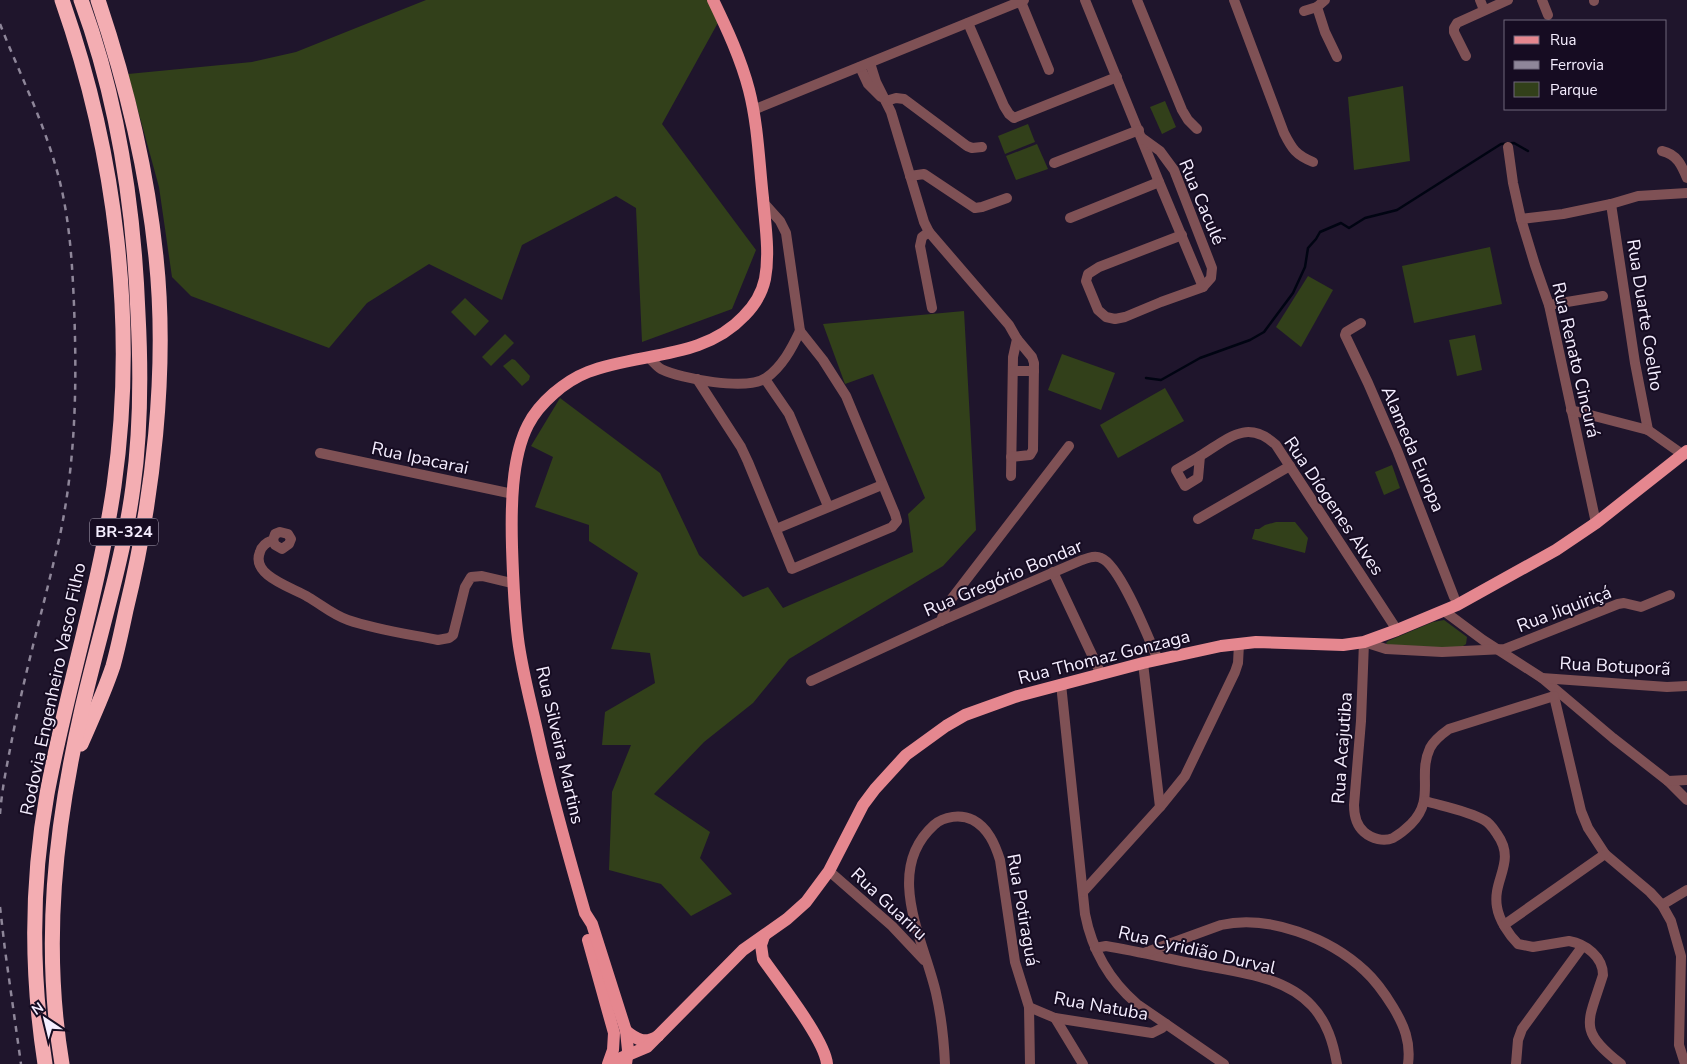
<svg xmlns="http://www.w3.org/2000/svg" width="1687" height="1064" viewBox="0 0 1687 1064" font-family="'Nunito Sans',sans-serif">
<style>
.green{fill:#32401a}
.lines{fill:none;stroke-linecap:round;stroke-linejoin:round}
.stream{stroke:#000412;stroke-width:2.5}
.minor{stroke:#7f5155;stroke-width:10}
.major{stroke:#e5878f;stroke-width:12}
.highway{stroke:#f3adb2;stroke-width:15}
.rail{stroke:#8e8699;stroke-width:2.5;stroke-dasharray:6 6;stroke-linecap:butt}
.labels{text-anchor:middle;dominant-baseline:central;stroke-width:4;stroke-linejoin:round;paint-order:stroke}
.shield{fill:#160c22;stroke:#b2aabd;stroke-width:1}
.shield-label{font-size:16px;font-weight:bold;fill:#f5eeff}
.street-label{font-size:18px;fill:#f5eeff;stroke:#160c22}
</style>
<rect width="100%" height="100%" fill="#1f152c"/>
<g class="green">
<path d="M426,0H711L720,19L662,124L756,250L732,309L642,342L636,208L616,196L522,245L502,300L429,264L367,303L329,348L191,296L172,277L159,187L128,74L252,62L296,52Z"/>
<path d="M1403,86L1410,161L1354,170L1348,97Z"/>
<path d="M1165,101L1176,127L1162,134L1150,107Z"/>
<path d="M1028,124L1035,142L1005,154L998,136Z"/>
<path d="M1037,144L1048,169L1016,180L1006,156Z"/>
<path d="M1490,247L1502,304L1414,323L1402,266Z"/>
<path d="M1308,276L1333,290L1301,347L1276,327Z"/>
<path d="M465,298L489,321L475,336L451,312Z"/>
<path d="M964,311L976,530L943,566L789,659L753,703L704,742L654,794L710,832L700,858L732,894L691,916L661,884L609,870L612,792L631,745H602L605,712L655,683L650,653L611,649L638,573L589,541V525L535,507L553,457L531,446L560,398L660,473L699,555L743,597L768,587L783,608L913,552L908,514L925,498L873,374L845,384L823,324Z"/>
<path d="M505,334L514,343L491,366L482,357Z"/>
<path d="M1475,335L1482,370L1457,376L1449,340Z"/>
<path d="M1062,354L1115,373L1101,410L1048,390Z"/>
<path d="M512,359L515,360L530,376L529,380L522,386L503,366Z"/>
<path d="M1165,388L1184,421L1118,458L1100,425Z"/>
<path d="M1392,465L1400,488L1384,495L1375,472Z"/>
<path d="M1276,522H1295L1308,538L1305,553L1252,539L1255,529H1259L1265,525Z"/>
<path d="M1444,620L1467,637L1466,644L1463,646L1455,648L1387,645L1386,643L1388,641L1433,622Z"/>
</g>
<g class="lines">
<path class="stream" d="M1146,378L1161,380L1200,358L1250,340L1264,332L1293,293L1305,267L1308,248L1316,239L1320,232L1341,223L1349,228L1365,218L1397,210L1501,144L1514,143L1528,151"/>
<g class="minor">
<path d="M1085,0L1159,182L1203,287"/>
<path d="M1137,0L1182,110L1188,120L1197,129"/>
<path d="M1234,0L1284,133C1292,149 1296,155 1313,162"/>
<path d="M1325,0L1317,7L1325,32L1337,57"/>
<path d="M1480,0L1484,10"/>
<path d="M1542,0L1548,15"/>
<path d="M1594,0V1"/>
<path d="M1021,2L1049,70"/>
<path d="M1304,11L1317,7"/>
<path d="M968,23L1004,106L1009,114L1014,118L1117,77"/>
<path d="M1466,56L1454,32V28L1457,23L1508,0"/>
<path d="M870,63L876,82L891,112L924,222L929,232L1009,325L1017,339L1013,357L1011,476"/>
<path d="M860,67L868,84L881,97"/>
<path d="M886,101L896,98L904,99L967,146L972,148L982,147"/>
<path d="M753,110L1024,0"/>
<path d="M1142,138L1160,151L1174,170L1212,268L1211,278L1203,287L1161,302L1125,317L1115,319L1106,317L1098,310L1086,281L1088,274L1099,267L1182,235"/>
<path d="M1508,147L1513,183L1521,219L1535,265L1549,305L1596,523"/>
<path d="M1662,151C1677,154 1682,166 1687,178"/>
<path d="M1054,163L1139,130"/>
<path d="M910,176L924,174L975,208L982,207L1007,198"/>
<path d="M763,202L780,221L786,233L800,331"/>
<path d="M1611,204L1635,363L1648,430"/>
<path d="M1070,218L1159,182"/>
<path d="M1521,219L1563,214L1611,204L1638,196L1687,193"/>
<path d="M929,232L922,237L920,246L932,308"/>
<path d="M1549,305L1603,296"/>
<path d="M1361,323L1346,332L1345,335L1368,383L1397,450L1454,597"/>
<path d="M649,358C653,361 656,366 661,369C681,379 747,391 766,378C782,367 792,348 800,331"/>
<path d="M1013,371H1034"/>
<path d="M697,379L741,447L748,462L792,569L892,527L897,521L895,514L846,396L823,360L800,331"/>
<path d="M765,379L789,414L828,506"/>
<path d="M1571,410L1648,430L1682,454"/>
<path d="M320,453L513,494"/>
<path d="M1200,456C1228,439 1247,418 1276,445L1397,630"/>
<path d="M1200,456L1198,478L1185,486L1176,470Z"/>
<path d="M1011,457L1030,455L1033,450L1034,363L1032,357L1017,339"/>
<path d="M1198,519L1290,466"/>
<path d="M776,529L882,485"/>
<path d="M273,540L275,545L282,549L289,544L291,539L288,534L280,532L275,534L273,540C267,542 262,545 260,552C250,576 294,588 308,597C322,605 333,615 348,620C377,630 408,634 438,640L449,638L453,635L465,587L471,577L482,576L512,583"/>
<path d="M1053,572L1101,674"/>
<path d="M1444,611L1483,640L1542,678L1613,738L1668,781L1687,800"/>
<path d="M941,621L946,606L1069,446"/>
<path d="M1143,663L1160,807"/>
<path d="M1542,678L1667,687L1687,686"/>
<path d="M811,681L941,621L1082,560C1088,558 1095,555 1101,558C1120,565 1149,639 1158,660"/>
<path d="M1061,684L1085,914C1092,950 1109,980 1137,1004L1224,1064"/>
<path d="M1557,693L1554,696L1581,811L1588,828L1605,854L1650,892L1662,905L1671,921L1681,956L1679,1045L1685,1064"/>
<path d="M1554,696L1449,729C1442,734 1434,740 1430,748C1417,776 1436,799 1411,824C1406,829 1400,834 1393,838C1384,842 1372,839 1364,832C1356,825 1354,816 1354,805L1361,721L1364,642L1386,649L1442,652L1505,649L1618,604L1624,603L1641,607L1670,595"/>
<path d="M1668,781L1687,780"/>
<path d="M1425,801C1442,806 1469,811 1484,820C1490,823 1493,828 1497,834C1517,862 1492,879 1497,907C1499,920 1509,935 1518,944L1533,947L1569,941C1586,944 1603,957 1603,975C1588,1023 1577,1030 1621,1064"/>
<path d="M829,871L892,926L924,960"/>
<path d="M1083,892L1160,807L1185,776L1235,672L1238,663L1239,644"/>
<path d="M1662,905L1687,890"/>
<path d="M1504,925L1605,854"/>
<path d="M1095,948L1106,946C1136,951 1166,958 1196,964C1234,972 1284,975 1312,1006C1327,1022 1333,1042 1337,1064"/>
<path d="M1144,953L1221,925C1268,914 1330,938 1365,971C1376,981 1385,994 1393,1007C1404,1025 1411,1042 1408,1064"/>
<path d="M1029,1007L1055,1018L1152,1033L1162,1028L1166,1024"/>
<path d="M1055,1018L1083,1064"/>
<path d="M945,1064C944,1041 941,1015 936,993C924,940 883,871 934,825C944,816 961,814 973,820C988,828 995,844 1000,860L1015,962L1029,1007L1030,1064"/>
<path d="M1516,1064L1518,1040L1522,1029L1582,947"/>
</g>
<g class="major">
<path d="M764,936L761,945L763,959C779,982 825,1040 827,1064"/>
<path d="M588,940L614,1033L613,1050L608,1064"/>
<path d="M626,1031C637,1040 645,1044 658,1036"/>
<path d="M612,1064L616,1060L647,1047L743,950L787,919L806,902L829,871L863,805L875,789L906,755L946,726L965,715L1018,696L1143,663L1221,646L1256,642L1343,645L1364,642L1397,630L1457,605L1556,550L1596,523L1687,451"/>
<path d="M626,1064L628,1050L626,1031L592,924L585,913C568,854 551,795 538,735C531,703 522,671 518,639C514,608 513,578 512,547C511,510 511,458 528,425C539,403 565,381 588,372C639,352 703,360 744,316C754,306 762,293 765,279C770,252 765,224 763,198C759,162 758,125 749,90C741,59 727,29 713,0"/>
</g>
<g class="highway">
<path d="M81,744C92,719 104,693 113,666C118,648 122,629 126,610C153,500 168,370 156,257C147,170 126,83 98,0"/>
<path d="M45,1064C31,974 31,883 47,794C66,691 99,590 114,486C137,325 116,154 62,0"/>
<path d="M62,1064C42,944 55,827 82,709C99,635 123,562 133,487C141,430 141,371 138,314C134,208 118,100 81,0"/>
</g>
<g class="rail">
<path d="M0,24C18,70 41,116 55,164C69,210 72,257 74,305C77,382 76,459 60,535C45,602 26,667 13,734C8,760 2,787 0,814"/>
<path d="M0,907L5,950L21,1064"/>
</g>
</g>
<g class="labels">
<rect class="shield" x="90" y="518.5" width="68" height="27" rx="4"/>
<g class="shield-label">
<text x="124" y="532">BR-324</text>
</g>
<g class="street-label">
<text transform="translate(1202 202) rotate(67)">Rua Caculé</text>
<text transform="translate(1645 315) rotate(81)">Rua Duarte Coelho</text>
<text transform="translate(1576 360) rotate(77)">Rua Renato Cincurá</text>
<text transform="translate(1413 449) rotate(67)">Alameda Europa</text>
<text transform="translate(420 458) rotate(12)">Rua Ipacarai</text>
<text transform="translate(1334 506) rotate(56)">Rua Díogenes Alves</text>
<text transform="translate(1003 578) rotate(-23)">Rua Gregório Bondar</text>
<text transform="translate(1564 609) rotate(-21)">Rua Jiquiriçá</text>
<text transform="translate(1104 657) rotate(-14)">Rua Thomaz Gonzaga</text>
<text transform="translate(1615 666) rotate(3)">Rua Botuporã</text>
<text transform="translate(53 689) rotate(-78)">Rodovia Engenheiro Vasco Filho</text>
<text transform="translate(560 745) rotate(77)">Rua Silveira Martins</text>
<text transform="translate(1342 748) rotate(-86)">Rua Acajutiba</text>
<text transform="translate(889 904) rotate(43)">Rua Guariru</text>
<text transform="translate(1023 910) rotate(80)">Rua Potiraguá</text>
<text transform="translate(1197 950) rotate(13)">Rua Cyridião Durval</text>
<text transform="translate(1101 1006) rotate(10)">Rua Natuba</text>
</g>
</g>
<rect x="1504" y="20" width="162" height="90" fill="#160c22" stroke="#6f667a"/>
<rect x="1514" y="36" width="25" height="8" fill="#e5878f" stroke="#6f667a"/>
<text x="1550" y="45" font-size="15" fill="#f5eeff">Rua</text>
<rect x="1514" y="61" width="25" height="8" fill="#8e8699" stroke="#6f667a"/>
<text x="1550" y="70" font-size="15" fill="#f5eeff">Ferrovia</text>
<rect x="1514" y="82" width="25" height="15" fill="#32401a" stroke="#6f667a"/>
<text x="1550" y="95" font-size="15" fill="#f5eeff">Parque</text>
<g transform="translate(45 1019) rotate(325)" stroke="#160c22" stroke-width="4" paint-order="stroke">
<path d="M0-4L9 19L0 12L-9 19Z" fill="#f5eeff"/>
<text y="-8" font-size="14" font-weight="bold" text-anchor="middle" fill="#f5eeff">N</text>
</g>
</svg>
